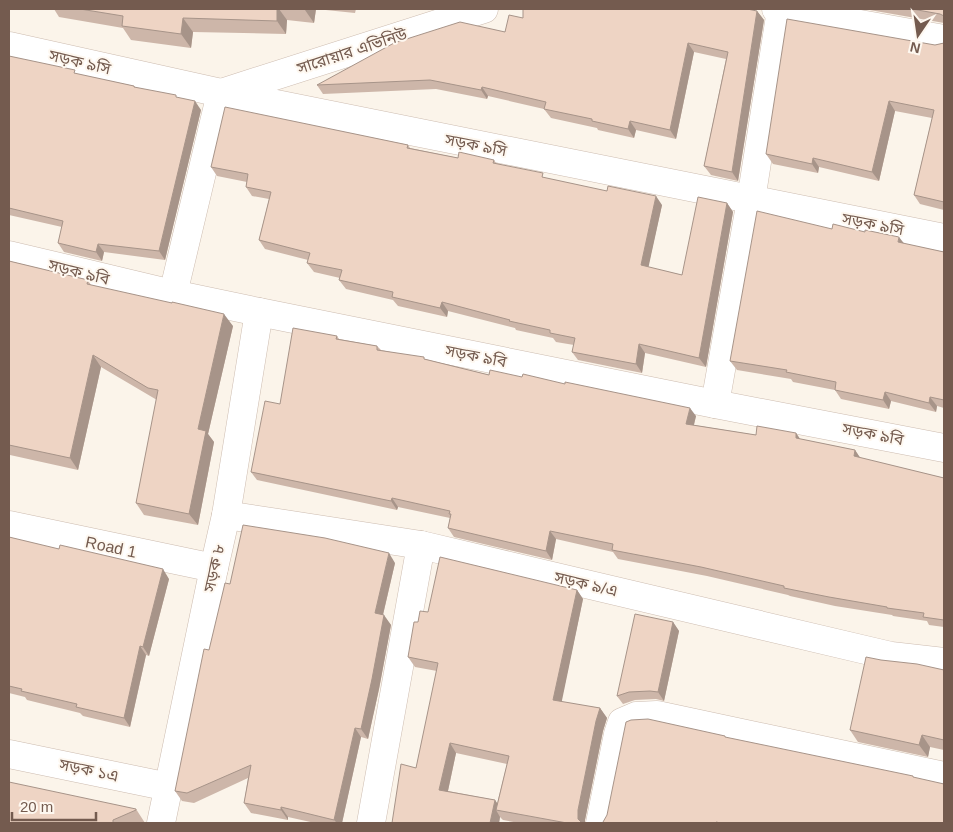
<svg xmlns="http://www.w3.org/2000/svg" width="953" height="832" viewBox="0 0 953 832" font-family="Helvetica,'Noto Sans Bengali',sans-serif">
<style>
.lines{fill:none;stroke-linecap:round;stroke-linejoin:round}
.minor-casing{stroke:#cdbcb0;stroke-width:29}
.minor{stroke:#fff;stroke-width:28}
.wall{fill:#cdb6a9;fill-rule:evenodd}
.shaded-wall{fill:#a79489}
.building{fill:#eed4c4;stroke:#a79489}
.labels{text-anchor:middle;dominant-baseline:central;stroke-width:4;stroke-linejoin:round;paint-order:stroke}
.street-label{font-size:16px;fill:#745b4f;stroke:#fef8f0}
</style>
<rect width="100%" height="100%" fill="#fbf4ea"/>
<g class="lines">
<defs>
<g id="minor">
<path d="M776,9L944,39"/>
<path d="M9,46L221,93L944,238"/>
<path d="M9,255L173,294L259,312L715,404L944,448"/>
<path d="M173,294L221,93L484,9"/>
<path d="M715,404L751,200L781,10"/>
<path d="M226,515L421,545L891,656L944,662"/>
<path d="M9,525L214,568"/>
<path d="M9,754L169,787"/>
<path d="M161,823L214,568L226,515L259,312"/>
<path d="M371,823L421,545"/>
<path d="M600,823L618,734L622,722L636,716L657,715L944,776"/>
</g>
</defs>
<use href="#minor" class="minor-casing"/>
<use href="#minor" class="minor"/>
</g>
<g class="wall">
<path d="M54,9H356L355,13L316,9L314,23L287,20L286,34L193,32L191,48L131,40L123,28L59,17Z"/>
<path d="M864,9H944V23Z"/>
<path d="M757,11L764,20L738,181L711,175L704,166L726,59L694,52L676,139L636,130L634,138L598,130L597,128L551,118L544,109L488,96L487,99L436,89L323,94L317,85L505,32L523,18Z"/>
<path d="M944,43V210L920,204L914,195L932,118L895,111L879,181L819,167L818,173L773,164L766,154L935,45Z"/>
<path d="M9,56L77,74L134,86L136,88L178,98L201,110L165,260L104,252L102,261L64,252L58,243L62,227L9,215Z"/>
<path d="M408,145L410,148L458,158L494,160L496,163L546,178L662,205L648,267L682,275L727,203L733,212L706,367L645,353L642,373L578,360L572,352L574,345L556,342L553,338L516,330L515,328L448,311L447,317L398,306L393,300L346,289L339,280L340,278L314,272L307,263L308,260L265,249L259,240L269,199L252,196L246,187L247,182L217,176L211,167Z"/>
<path d="M832,229L944,252V408L937,406L936,412L891,401L889,409L841,399L835,390L793,382L791,379L737,370L730,361Z"/>
<path d="M9,261L88,280L91,285L233,326L208,434L214,442L198,525L144,515L136,503L157,400L101,367L78,470L10,455L9,460Z"/>
<path d="M337,336L339,339L377,346L381,350L425,359L489,375L696,416L694,425L756,435L796,433L800,439L855,450L860,458L944,478V627L929,625L927,621L893,616L892,615L835,606L790,596L788,595L707,576L618,559L613,552L556,539L552,560L454,537L448,528L450,518L398,507L397,510L257,480L251,472L280,404Z"/>
<path d="M9,537L169,579L149,656L146,655L130,727L83,716L80,713L27,700L25,697L9,693Z"/>
<path d="M395,563L383,615L391,625L379,689L368,739L361,737L342,823H315L288,817V820L251,813L244,803L248,778L194,803L182,801L175,791L209,650Z"/>
<path d="M577,590L583,599L561,702L600,708L607,718L603,731L585,820V823H519L503,820L500,817L499,823H392L416,768L437,671L415,667L408,657L418,622L428,612ZM456,753L507,764L497,804L495,800L448,791Z"/>
<path d="M673,622L679,631L664,701L656,699L635,700L623,704L617,696Z"/>
<path d="M881,660L944,670V750L930,747L928,757L858,742L850,730Z"/>
<path d="M136,809L145,823H9Z"/>
</g>
<g class="shaded-wall">
<path d="M277,9H279L287,20L286,34L277,21Z"/>
<path d="M305,9H316L314,23L305,10Z"/>
<path d="M757,11L764,20L738,181L732,172Z"/>
<path d="M183,18L193,32L191,48L181,34Z"/>
<path d="M688,43L694,52L676,139L670,130Z"/>
<path d="M482,87L488,96L487,99L481,90Z"/>
<path d="M195,101L201,110L165,260L159,251Z"/>
<path d="M889,101L895,111L879,181L872,172Z"/>
<path d="M630,121L636,130L634,138L628,129Z"/>
<path d="M813,158L819,167L818,173L812,164Z"/>
<path d="M656,196L662,205L647,274L641,265Z"/>
<path d="M727,203L733,212L706,367L699,358Z"/>
<path d="M899,237L906,246L898,242Z"/>
<path d="M98,244L104,252L102,261L96,252Z"/>
<path d="M442,302L448,311L447,317L440,308Z"/>
<path d="M224,314L233,326L208,434L214,442L198,525L189,514L198,429Z"/>
<path d="M639,344L645,353L642,373L636,364Z"/>
<path d="M93,355L101,367L78,470L70,458Z"/>
<path d="M885,392L891,401L889,409L883,400Z"/>
<path d="M930,397L937,406L936,412L929,403Z"/>
<path d="M690,408L696,416L692,432L686,424Z"/>
<path d="M796,433L802,442L796,438Z"/>
<path d="M855,450L861,459L854,456Z"/>
<path d="M392,498L398,507L397,510L391,501Z"/>
<path d="M550,531L556,539L552,560L546,551Z"/>
<path d="M389,553L395,563L381,623L375,613Z"/>
<path d="M163,569L169,579L149,656L143,647Z"/>
<path d="M577,590L583,599L560,710L553,700Z"/>
<path d="M384,615L391,625L379,689L368,739L361,729Z"/>
<path d="M673,622L679,631L664,701L658,692Z"/>
<path d="M140,646L146,655L130,727L124,718Z"/>
<path d="M600,708L607,718L603,731L585,820V823H582L578,819V810L596,721Z"/>
<path d="M355,728L361,737L342,823H337L334,820Z"/>
<path d="M922,735L930,747L928,757L919,745Z"/>
<path d="M450,743L456,753L446,800L439,790Z"/>
<path d="M495,800L502,810H496L500,817L499,823H490Z"/>
<path d="M281,807L288,817V820L281,810Z"/>
</g>
<g class="building">
<path d="M80,9H277V21L183,18L181,34L122,26L123,16Z"/>
<path d="M523,9H747L757,11L732,172L704,166L728,52L688,43L670,130L630,121L628,129L592,121V119L544,109L546,102L482,87L481,90L430,80L317,85L394,43L460,22L505,32L509,15L523,18Z"/>
<path d="M912,9H944V16L940,14Z"/>
<path d="M787,19L935,45L944,43V202L914,195L934,110L889,101L872,172L813,158L812,164L766,154Z"/>
<path d="M9,56L75,70L74,73L134,86V87L176,95V97L195,101L159,251L98,244L96,252L58,243L63,221L9,208Z"/>
<path d="M225,107L408,145L407,148L458,158L459,152L494,160L493,163L543,173L542,177L607,191L608,186L656,196L641,265L682,275L698,197L727,203L699,358L639,344L636,364L572,352L575,338L550,333V330L509,321L510,320L442,302L440,308L392,297L393,292L339,280L342,270L307,263L310,253L259,240L271,192L246,187L248,174L211,167Z"/>
<path d="M757,211L832,229L833,224L865,232V230L899,237L898,242L944,252V400L930,397L929,403L885,392L883,400L835,390L836,382L786,372L787,370L730,361Z"/>
<path d="M9,261L88,280L87,284L172,303V302L224,314L198,429L206,431L189,514L136,503L158,390L148,388L93,355L70,458L9,445Z"/>
<path d="M293,328L337,336L336,339L377,346V350L424,357V359L489,375L490,370L522,377L523,374L565,384V382L690,408L686,424L756,435L757,426L796,433V438L855,450L854,456L944,478V620L923,617L924,613L887,608V607L829,597L784,588V586L701,567L612,550L613,544L550,531L546,551L448,528L451,514H449L450,511L392,498L391,501L251,472L265,401L280,404Z"/>
<path d="M243,525L325,538L389,553L375,613L384,615L372,679L361,729L355,728L334,820L281,807V810L244,803L251,765L187,793L175,791L204,649L209,650L225,583L230,584Z"/>
<path d="M9,537L59,549L60,545L163,569L143,647L140,646L124,718L76,707L77,704L21,691L22,689L9,686Z"/>
<path d="M440,557L577,590L553,700L600,708L596,721L578,810V819L582,823H567L496,810L509,756L450,743L439,790L495,800L490,823H392L401,764L416,768L438,663L408,657L414,622H418L420,611L428,612Z"/>
<path d="M635,614L673,622L658,692L650,691L629,692L617,696Z"/>
<path d="M866,657L881,660L917,664L944,670V740L922,735L919,745L850,730Z"/>
<path d="M648,719L725,736V737L913,776V777L944,784V823H721L716,822V823H602L603,822L607,815L626,722L631,720Z"/>
<path d="M9,782L136,809V810L113,820V823H9Z"/>
</g>
<g class="labels">
<g class="street-label">
<text transform="translate(352 51) rotate(-18)">সারোয়ার এভিনিউ</text>
<text transform="translate(80 62) rotate(13)">সড়ক ৯সি</text>
<text transform="translate(476 145) rotate(11)">সড়ক ৯সি</text>
<text transform="translate(873 224) rotate(11)">সড়ক ৯সি</text>
<text transform="translate(79 272) rotate(14)">সড়ক ৯বি</text>
<text transform="translate(476 356) rotate(11)">সড়ক ৯বি</text>
<text transform="translate(873 434) rotate(11)">সড়ক ৯বি</text>
<text transform="translate(111 547) rotate(12)">Road 1</text>
<text transform="translate(214 568) rotate(-78)">সড়ক ৮</text>
<text transform="translate(586 584) rotate(13)">সড়ক ৯/এ</text>
<text transform="translate(89 770) rotate(12)">সড়ক ১এ</text>
</g>
</g>
<rect width="953" height="832" fill="none" stroke="#745b4f" stroke-width="20"/>
<g transform="translate(918 35) rotate(193)" stroke="#fef8f0" stroke-width="4" paint-order="stroke">
<path d="M0-4L9 19L0 12L-9 19Z" fill="#745b4f"/>
<text y="-8" font-size="14" font-weight="bold" text-anchor="middle" fill="#745b4f">N</text>
</g>
<path d="M12 812v8h84v-8" fill="none" stroke="#745b4f" stroke-width="2.5"/>
<text x="20" y="812" font-size="15" fill="#745b4f" stroke="#fef8f0" stroke-width="4" paint-order="stroke">20 m</text>
</svg>
